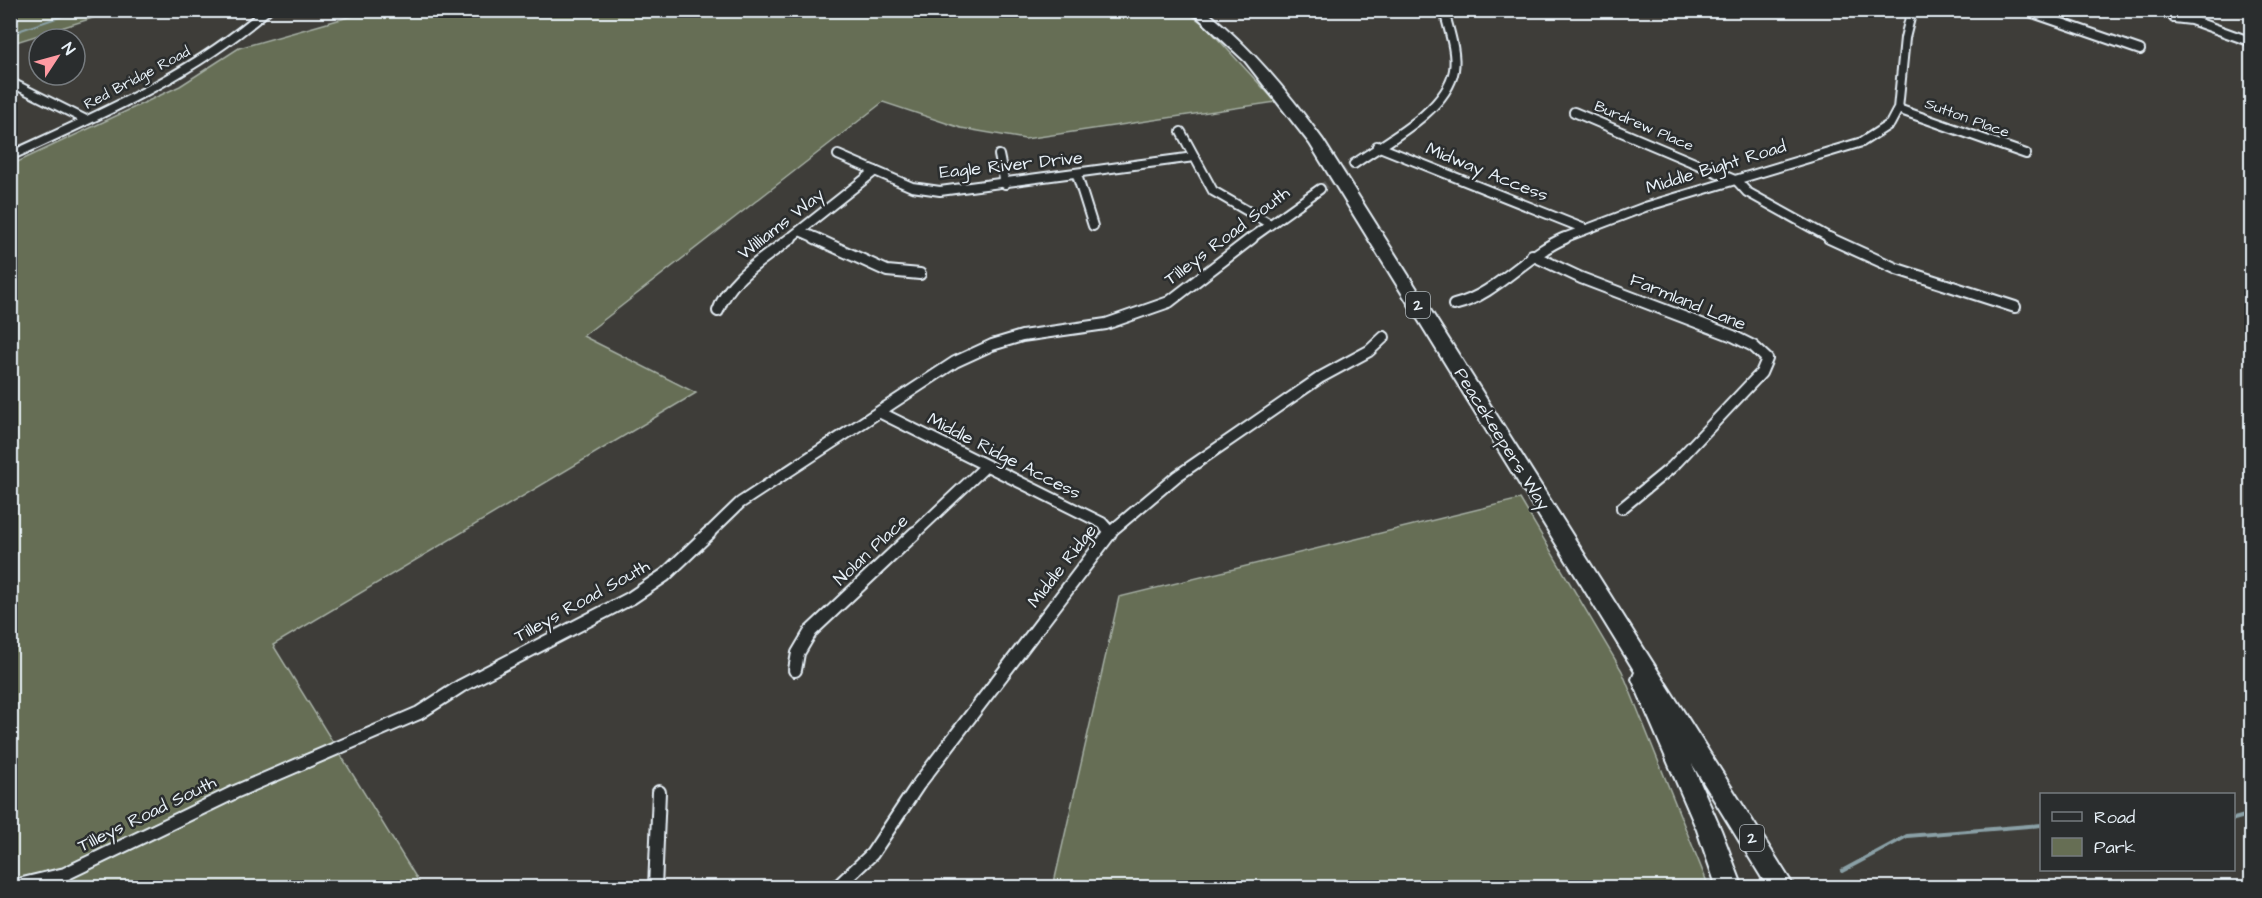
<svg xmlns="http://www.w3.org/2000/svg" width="2262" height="898" viewBox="0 0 2262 898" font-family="'Architects Daughter',sans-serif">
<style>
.green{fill:#666e54;stroke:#a7b0a6;stroke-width:1.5}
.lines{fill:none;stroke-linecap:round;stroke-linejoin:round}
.stream-far1{stroke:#8aa0a6;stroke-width:2}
.stream{stroke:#8aa0a6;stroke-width:4}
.minor-tunnel{stroke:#585856;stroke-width:8;stroke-dasharray:8 4;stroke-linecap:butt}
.minor-far2-casing{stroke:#e8f1f8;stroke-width:12}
.minor-far1-casing{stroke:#e8f1f8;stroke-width:14}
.minor-casing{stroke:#e8f1f8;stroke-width:16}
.motorway-casing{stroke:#e8f1f8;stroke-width:4}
.minor-far2{stroke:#2a2d2e;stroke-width:8}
.minor-far1{stroke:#2a2d2e;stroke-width:10}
.minor{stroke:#2a2d2e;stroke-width:12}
.motorway{fill:#2a2d2e;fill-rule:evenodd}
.labels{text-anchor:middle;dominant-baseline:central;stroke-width:5;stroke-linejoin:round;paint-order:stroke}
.far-street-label{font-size:15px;fill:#e8f1f8;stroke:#2a2d2e}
.shield{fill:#2a2d2e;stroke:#afb6bb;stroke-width:1.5}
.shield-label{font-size:16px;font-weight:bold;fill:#e8f1f8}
.street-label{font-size:18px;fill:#e8f1f8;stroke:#2a2d2e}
</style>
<rect width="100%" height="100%" fill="#3e3d39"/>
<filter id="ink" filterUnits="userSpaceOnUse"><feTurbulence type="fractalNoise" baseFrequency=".0167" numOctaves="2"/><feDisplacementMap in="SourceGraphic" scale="12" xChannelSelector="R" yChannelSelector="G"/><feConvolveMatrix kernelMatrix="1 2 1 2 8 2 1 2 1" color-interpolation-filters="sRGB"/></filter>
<g filter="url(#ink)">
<g class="green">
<path d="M11,10H115V11L16,42L11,54Z"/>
<path d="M362,11H1185L1205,25L1276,102L1025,139L961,128L883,102L583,336L696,393L273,645L422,887L11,888V165L180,86L239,48L359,14Z"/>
<path d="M1520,499L1622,671L1709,887H1053L1119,597Z"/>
</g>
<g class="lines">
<path class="stream-far1" d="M10,38L21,30L80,10"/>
<g class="stream">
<path d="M2234,819L2252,814"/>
<path d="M1842,871L1907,836L2042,825"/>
</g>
<path class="minor-tunnel" d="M1320,189L1354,164"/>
<defs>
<g id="minor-far2">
<path d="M2024,10L2140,50"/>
<path d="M2174,18L2191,20L2252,42"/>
<path d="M10,82L86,120"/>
<path d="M1898,109L2026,154"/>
<path d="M1574,112L1737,181L1747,192L1832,239"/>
<path d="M1181,132L1213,191L1270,224"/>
<path d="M1377,146L1585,229"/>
<path d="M838,155L912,187L940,191L1194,157"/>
<path d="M999,155L1005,184"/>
<path d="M10,156C101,114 191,76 267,10"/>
<path d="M1354,164C1385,142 1447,111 1454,70C1457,51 1448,28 1444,10"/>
<path d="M1077,175L1093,226"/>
<path d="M800,231L818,239"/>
<path d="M789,239L875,171"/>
<path d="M1250,239L1320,189"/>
<path d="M1561,239L1645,207L1862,142L1890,124L1898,109L1905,38L1912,10"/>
</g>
<g id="minor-far1">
<path d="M815,238L887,271L920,274"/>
<path d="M1829,238L1897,269L2015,307"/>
<path d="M1532,255L1581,278L1733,336L1753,346L1767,359L1761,373L1672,467L1622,508"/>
<path d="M1454,305C1496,295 1525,255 1565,238"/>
<path d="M718,311C729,278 764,259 791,238"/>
<path d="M881,413L1102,523L1110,532"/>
<path d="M708,534L740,503L955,362L992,345L1022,336L1106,324L1169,302L1252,238"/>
<path d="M914,534L986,466"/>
<path d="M1108,534L1177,476L1321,377L1369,351L1384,337"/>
</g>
<g id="minor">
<path d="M795,670L798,653L811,631L915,533"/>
<path d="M10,887L65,874L235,792L419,713L461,686L631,598L665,575L709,533"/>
<path d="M655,888L659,792"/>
<path d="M836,888L872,854L918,785L1110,533"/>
</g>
<path id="motorway" d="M1190,10H1205C1252,48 1288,92 1323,140L1795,888H1768L1692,764L1721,830L1743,888H1717L1697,830L1632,679L1635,672L1310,144L1245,61Z"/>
</defs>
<use href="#minor-far2" class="minor-far2-casing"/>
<use href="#minor-far1" class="minor-far1-casing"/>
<use href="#minor" class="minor-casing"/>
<use href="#motorway" class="motorway-casing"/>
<use href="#minor-far2" class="minor-far2"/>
<use href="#minor-far1" class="minor-far1"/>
<use href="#minor" class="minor"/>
<use href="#motorway" class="motorway"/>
</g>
</g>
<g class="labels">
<g class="far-street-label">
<text transform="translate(137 78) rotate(-28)">Red Bridge Road</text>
<text transform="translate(1967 118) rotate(20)">Sutton Place</text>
<text transform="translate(1644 126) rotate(23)">Burdrew Place</text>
</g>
<g class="shield">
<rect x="1406" y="292" width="24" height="26" rx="4.5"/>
<rect x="1740" y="825" width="24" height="26" rx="4.5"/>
</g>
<g class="shield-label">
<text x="1418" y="305">2</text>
<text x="1752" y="838">2</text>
</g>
<g class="street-label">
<text transform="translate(1011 165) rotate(-6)">Eagle River Drive</text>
<text transform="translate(1716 167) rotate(-17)">Middle Bight Road</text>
<text transform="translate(1487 172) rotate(22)">Midway Access</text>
<text transform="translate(781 224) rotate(-38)">Williams Way</text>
<text transform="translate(1227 236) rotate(-37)">Tilleys Road South</text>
<text transform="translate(1688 302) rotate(22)">Farmland Lane</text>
<text transform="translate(1502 439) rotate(58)">Peacekeepers Way</text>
<text transform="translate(1004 456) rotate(27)">Middle Ridge Access</text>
<text transform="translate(871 550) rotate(-43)">Nolan Place</text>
<text transform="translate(1062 566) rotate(-52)">Middle Ridge</text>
<text transform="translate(582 601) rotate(-29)">Tilleys Road South</text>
<text transform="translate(147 814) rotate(-26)">Tilleys Road South</text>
</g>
</g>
<rect width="2262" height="898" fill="none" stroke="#2a2d2e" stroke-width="36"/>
<rect x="18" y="18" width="2226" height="862" fill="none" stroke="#e8f1f8" stroke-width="2" filter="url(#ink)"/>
<rect x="2040" y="793" width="195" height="78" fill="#2a2d2e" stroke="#767b7f" stroke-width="1.5"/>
<rect x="2052" y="812" width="30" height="9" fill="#2a2d2e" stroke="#767b7f" stroke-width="1.5"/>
<text x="2094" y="823" font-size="18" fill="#e8f1f8">Road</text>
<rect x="2052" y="838" width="30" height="18" fill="#666e54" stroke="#767b7f" stroke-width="1.5"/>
<text x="2094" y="853" font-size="18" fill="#e8f1f8">Park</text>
<g transform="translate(57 57) rotate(54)"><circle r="28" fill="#2a2d2e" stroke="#767b7f" stroke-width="1.5"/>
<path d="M0-4.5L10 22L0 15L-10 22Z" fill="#ff9aa2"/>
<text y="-9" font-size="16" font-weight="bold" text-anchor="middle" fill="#e8f1f8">N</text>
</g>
</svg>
